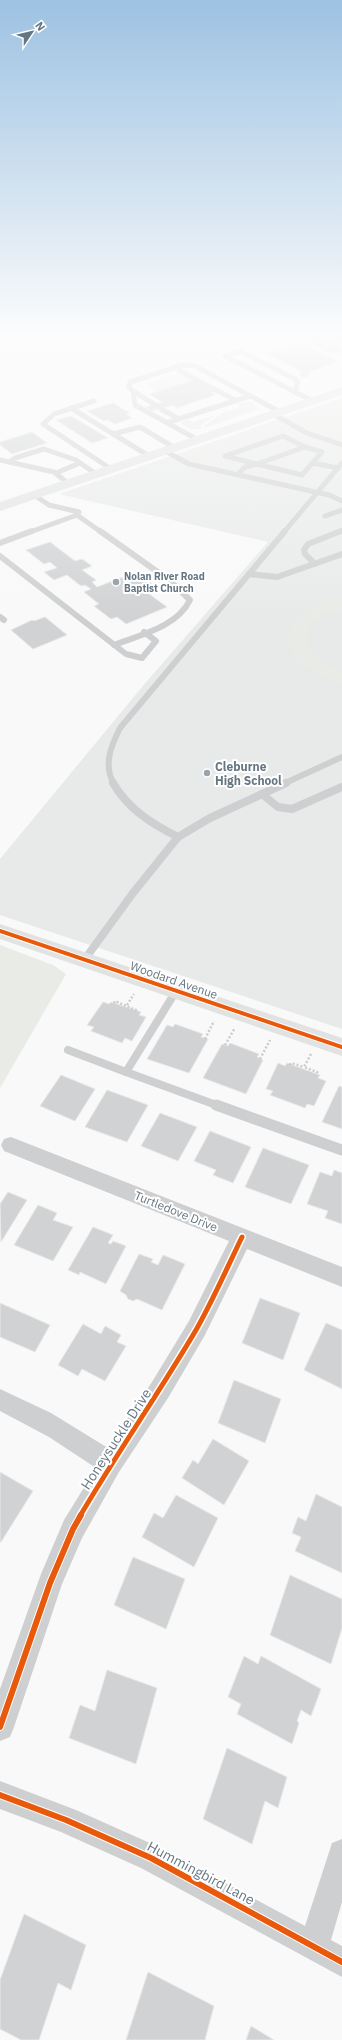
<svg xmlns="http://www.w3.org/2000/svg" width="342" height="2040" viewBox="0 0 342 2040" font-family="'IBM Plex Sans',sans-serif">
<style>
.built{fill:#e8e9e9}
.green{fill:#e8ebe6}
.building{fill:#d0d2d3;stroke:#e8e8e8}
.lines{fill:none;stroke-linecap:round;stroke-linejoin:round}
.path{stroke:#cbcccd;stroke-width:2.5;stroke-dasharray:2 2;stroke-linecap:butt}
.lane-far3{stroke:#cecfd0;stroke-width:5}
.lane-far2{stroke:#cecfd0;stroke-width:6}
.lane-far1{stroke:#cecfd0;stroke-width:8}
.lane{stroke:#cecfd0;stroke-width:11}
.street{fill:#cecfd0;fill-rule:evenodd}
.secondary{fill:#e1e2e2;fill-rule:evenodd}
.cycleway-far2-casing{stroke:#fff;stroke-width:6}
.cycleway-far1-casing{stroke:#fff;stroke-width:8}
.cycleway-casing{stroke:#fff;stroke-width:8}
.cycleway-far2{stroke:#e8590c;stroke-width:4}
.cycleway-far1{stroke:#e8590c;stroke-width:5}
.cycleway{stroke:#e8590c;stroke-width:6}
.poi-dot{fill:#99a4ac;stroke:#fff;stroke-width:1.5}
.labels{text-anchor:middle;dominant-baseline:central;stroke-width:4;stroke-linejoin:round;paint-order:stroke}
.far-poi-label{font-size:10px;font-weight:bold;fill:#657683;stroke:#fff;text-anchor:start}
.poi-label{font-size:12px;font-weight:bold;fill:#657683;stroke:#fff;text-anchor:start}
.street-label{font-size:12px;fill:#657683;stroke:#fff}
.near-street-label{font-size:14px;fill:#657683;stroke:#fff}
</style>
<rect width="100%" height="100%" fill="#f9f9f9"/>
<path class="built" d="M342,398V1029L0,915V859L142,687L268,542L59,494Z"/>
<g class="green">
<path d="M181,373L194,380L159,392L146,384Z"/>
<path d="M342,399V441L313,431L293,419H295L297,415Z"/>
<path d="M244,402H252L259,409L205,428L204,426L222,413L240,407L236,404Z"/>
<path d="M215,415L200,426L203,428C195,431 187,429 181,423L187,419L193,422Z"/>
<path d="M279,424L288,426L311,437L342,448V455L335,463L323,461L324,459L333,460L339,453L331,451L334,447L312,440L293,431L284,433L276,429L207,453L212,457L208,462L228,467L234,463L239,465L235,468L229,469L185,458Z"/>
<path d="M342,597V608C333,612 324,615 316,621C290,643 321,665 342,672V684C317,677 267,649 298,619C309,607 327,602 342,597Z"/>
<path d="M0,945L53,965L66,974L0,1088Z"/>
</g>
<g class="building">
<path d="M321,335L342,345V355L330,353L312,344L321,341L313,337Z"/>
<path d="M301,343L339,362L311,371L308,377H300L301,371L267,354Z"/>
<path d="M194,380L203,385L209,384L214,386L208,388L215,392L211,393L215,395L177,408L173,405L152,411L145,407L162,402L149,394Z"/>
<path d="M113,403L130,413L126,414L132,418L115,424L108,420L104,421L87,411Z"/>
<path d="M71,416L108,438L92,443L56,420Z"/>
<path d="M32,432L47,443L12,454L0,445V442Z"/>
<path d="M50,542L75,561L82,559L92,566L82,570L96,580L92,582L97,587L136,572L152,584L141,588L167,607L126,624L117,617L111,619L94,606L99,604L84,592L91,589L85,585L81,586L67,575L54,580L44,572L57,568L50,562L44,564L26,550Z"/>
<path d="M45,617L67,635L33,649L11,630L32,620L34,621Z"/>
<path d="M103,1002L109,1004L111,1002L141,1012L139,1015L146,1017L132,1041L125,1038L122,1043L91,1031L94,1027L87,1025Z"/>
<path d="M175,1024L203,1034L201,1037L208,1039L189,1073L147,1059L167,1025L173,1027Z"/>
<path d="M230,1043L259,1054L257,1057L263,1060L246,1094L203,1078L222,1044L228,1046Z"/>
<path d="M278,1063L285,1066L287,1063L320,1075L318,1078L326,1081L314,1106L307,1104L305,1108L270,1095L273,1091L266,1089Z"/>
<path d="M61,1075L95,1089L75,1121L40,1106Z"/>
<path d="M339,1086L342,1087V1129L322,1122Z"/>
<path d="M107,1090L148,1105L127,1142L85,1127Z"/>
<path d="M160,1113L197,1127L178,1161L141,1146Z"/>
<path d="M210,1131L251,1147L233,1183L213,1175L216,1170L194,1161Z"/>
<path d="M263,1148L309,1165L291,1204L245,1187Z"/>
<path d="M334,1170L342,1173V1224L325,1218L328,1211L307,1204L320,1172L332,1176Z"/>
<path d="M8,1192L27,1200L1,1242L0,1204Z"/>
<path d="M38,1205L57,1213L53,1220L73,1227L53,1261L14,1245Z"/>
<path d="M93,1227L113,1235L108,1243L111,1244L113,1241L126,1246L106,1284L80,1272L79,1275L68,1270Z"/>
<path d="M139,1254L153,1259L151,1262L158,1265L163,1255L185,1264L162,1310L137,1299L133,1301L128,1299L126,1295L120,1291Z"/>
<path d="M260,1298L300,1313L283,1360L242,1343Z"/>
<path d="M0,1303L50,1325L35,1352L0,1337Z"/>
<path d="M326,1323L342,1330V1389L304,1370Z"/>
<path d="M83,1324L101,1334L105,1326L121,1335L117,1342L126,1346L105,1381L82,1369L78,1376L58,1365Z"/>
<path d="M234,1380L281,1399L265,1443L218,1423Z"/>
<path d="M213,1439L249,1461L224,1505L182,1478L193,1460L198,1464Z"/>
<path d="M0,1472L33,1491L1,1542H0Z"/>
<path d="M316,1494L342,1507V1573L295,1551L301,1537L292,1533L298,1517L306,1521Z"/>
<path d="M176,1495L218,1518L194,1567L142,1537L154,1513L163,1518Z"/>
<path d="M133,1557L185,1579L166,1629L114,1605Z"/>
<path d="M290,1575L342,1599V1628L331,1664L270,1635Z"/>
<path d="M244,1656L258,1664L261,1656L321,1689L311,1716L301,1710L297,1721L299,1723L292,1744L237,1714L241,1704L228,1697Z"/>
<path d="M107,1670L157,1688L136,1764L69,1738L80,1705L95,1711Z"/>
<path d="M227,1748L287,1777L278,1808L265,1801L252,1844L203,1819Z"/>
<path d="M24,1914L86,1945L71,1990L58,1983L39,2040H21L0,2029V1980Z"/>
<path d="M148,1972L214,2006L205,2040H126Z"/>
<path d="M251,2026L274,2040H246Z"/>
</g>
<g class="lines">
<g class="path">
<path d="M114,1003L115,1001L138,1011"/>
<path d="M127,1005L134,994"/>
<path d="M205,1039L214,1021"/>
<path d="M225,1045L235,1028"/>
<path d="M311,1054L304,1067L317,1072V1074"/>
<path d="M260,1059L270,1040"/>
<path d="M290,1065L291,1063L304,1067"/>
</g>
<g class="lane-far3">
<path d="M333,335L342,339"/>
<path d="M240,351L295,379L298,382L295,392L225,356Z"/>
<path d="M174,367L206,385"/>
<path d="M210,387L235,400"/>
<path d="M133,391L154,404"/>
<path d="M295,392L313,401"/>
<path d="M94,401L54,414L43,424L111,469"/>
<path d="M71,408L149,456"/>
<path d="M161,409L179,419"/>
<path d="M273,414L307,433L342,445"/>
<path d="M169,422L250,396"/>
<path d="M113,434L140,427L175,448"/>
<path d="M198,440L135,405L133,391L129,387L130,382L183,365L195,366L280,412"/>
<path d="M305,447L322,452L302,475L257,464Z"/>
<path d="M165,451L189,464L329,495L342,501"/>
<path d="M0,460L54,472L69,484"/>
<path d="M10,462L15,458L44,449L76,460L96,474"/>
<path d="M313,463L338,468"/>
<path d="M56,473L80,463"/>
<path d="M238,474L245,467L257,464L225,456L283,436L305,447"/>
<path d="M77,515L101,532"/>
<path d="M325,516L342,510"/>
<path d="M30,532L77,515L79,512L49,505L34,495"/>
<path d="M284,532L342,463"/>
<path d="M339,532L342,531"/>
</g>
<g class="lane-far2">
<path d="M100,531L169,580L190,600C177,627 140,635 114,645"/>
<path d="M0,543L32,531"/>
<path d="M0,556L126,654L142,658L156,641L144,632"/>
<path d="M315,564L305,554L304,550L308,544L341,531"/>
<path d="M249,574L277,577L342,554"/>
<path d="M0,617L4,620"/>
<path d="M114,784C103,765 111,746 120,728L285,531"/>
<path d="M283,784L342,757"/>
</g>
<g class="lane-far1">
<path d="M113,783C128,809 152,824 178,837"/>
<path d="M262,794L278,807L292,809L342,787"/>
<path d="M85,959L133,893L178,837L210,818L286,783"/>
<path d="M176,991L126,1072L219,1106"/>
<path d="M68,1050L126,1072"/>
</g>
<path class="lane" d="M216,1105L342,1150"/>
<g class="street">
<path d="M11,1137L342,1267V1287L247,1249L205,1335L168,1398L119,1472L82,1538L62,1584L14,1727L10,1737L0,1741V1689L41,1574L64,1520L96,1468L49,1437L0,1411V1389L51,1413L108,1448L152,1382L189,1321L229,1241L4,1151L1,1145L4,1139Z"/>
<path d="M0,1781L76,1810L161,1848L305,1926L332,1843L342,1839V1902L331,1940L342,1946V1977L141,1868L61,1832L0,1809Z"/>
</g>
<g class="secondary">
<path d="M342,387V395L0,511V502Z"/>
<path d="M0,924L342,1038V1056L0,939Z"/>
</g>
<defs>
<path id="cycleway-far2" d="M0,931L342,1047"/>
<path id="cycleway-far1" d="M80,1516C117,1453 159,1393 196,1330C213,1300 227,1268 242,1237"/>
<g id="cycleway">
<path d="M0,1727L50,1583L73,1529L81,1515"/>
<path d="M0,1795L66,1820L151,1858L342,1962"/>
</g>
</defs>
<use href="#cycleway-far2" class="cycleway-far2-casing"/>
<use href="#cycleway-far1" class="cycleway-far1-casing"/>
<use href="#cycleway" class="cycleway-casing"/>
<use href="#cycleway-far2" class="cycleway-far2"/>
<use href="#cycleway-far1" class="cycleway-far1"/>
<use href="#cycleway" class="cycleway"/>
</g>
<linearGradient id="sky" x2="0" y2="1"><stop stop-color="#9dc2e2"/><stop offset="0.54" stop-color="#fcfcfc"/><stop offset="1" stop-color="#fcfcfc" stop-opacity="0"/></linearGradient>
<rect width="342" height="620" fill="url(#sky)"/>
<g class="poi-dot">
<circle cx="116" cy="582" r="4"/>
<circle cx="207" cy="773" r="4"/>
</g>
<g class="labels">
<g class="far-poi-label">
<text x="124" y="576">Nolan River Road<tspan x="124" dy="12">Baptist Church</tspan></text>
</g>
<g class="poi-label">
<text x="215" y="766">Cleburne<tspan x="215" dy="14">High School</tspan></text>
</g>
<g class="street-label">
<text transform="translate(174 980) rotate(19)">Woodard Avenue</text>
<text transform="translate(176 1211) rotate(22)">Turtledove Drive</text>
</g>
<g class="near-street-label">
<text transform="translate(116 1439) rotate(-57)">Honeysuckle Drive</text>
<text transform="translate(201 1873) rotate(28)">Hummingbird Lane</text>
</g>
</g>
<g transform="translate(32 32) rotate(55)" stroke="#ffffff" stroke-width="3" paint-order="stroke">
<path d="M0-3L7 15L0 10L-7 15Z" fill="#657683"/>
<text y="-6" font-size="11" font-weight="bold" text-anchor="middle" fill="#657683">N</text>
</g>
</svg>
